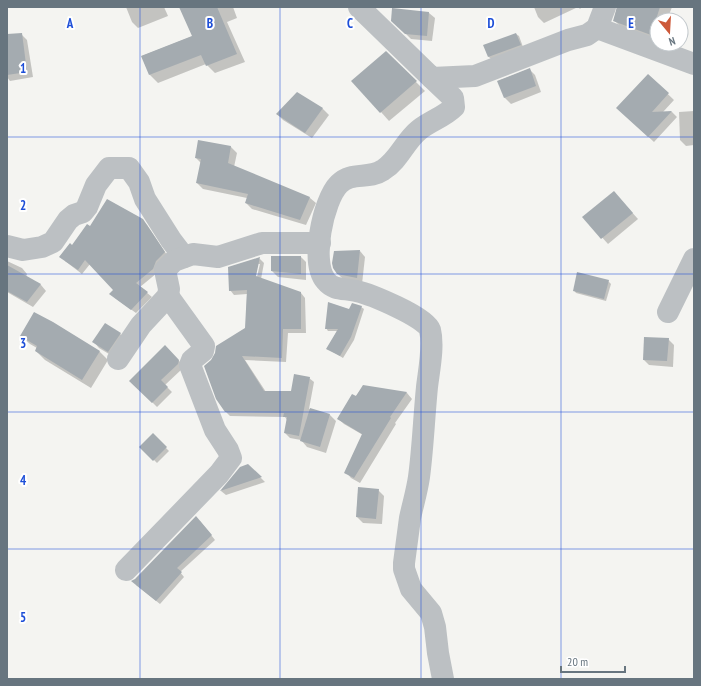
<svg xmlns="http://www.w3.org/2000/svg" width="701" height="686" viewBox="0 0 701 686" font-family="'PT Sans Narrow',sans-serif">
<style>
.shadow{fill:#0003;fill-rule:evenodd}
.building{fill:#a4abb0}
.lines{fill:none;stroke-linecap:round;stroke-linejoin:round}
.street{stroke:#bcc0c3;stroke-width:22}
.grid{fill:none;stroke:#1d4ed8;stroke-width:1;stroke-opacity:0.55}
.grid-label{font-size:13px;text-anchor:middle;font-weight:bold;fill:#1d4ed8;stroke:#fff;stroke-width:4;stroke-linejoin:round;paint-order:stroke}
</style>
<rect width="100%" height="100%" fill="#f4f4f1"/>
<g class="shadow">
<path d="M126,7H164L168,16L138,28L132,22Z"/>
<path d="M180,7H233L237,18L227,22L245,62L215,73L206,64L158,83L150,75L142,56L193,36Z"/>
<path d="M534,7H582L580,9L578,7L544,23L538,17Z"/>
<path d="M617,7H672L667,20H657V42L623,29L614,20Z"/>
<path d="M429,13L435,18L432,41L411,39L392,20Z"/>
<path d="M21,34L27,40L33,77L10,81L7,77V35Z"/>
<path d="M516,34L519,36L523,47L492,60L489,57L485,46Z"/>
<path d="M386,52L425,91L389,121L381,112Z"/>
<path d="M529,69L535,75L541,92L511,104L505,98L498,81Z"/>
<path d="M648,75L674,100L663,112H672L677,117L654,142L623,113Z"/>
<path d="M297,93L323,109L329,115L312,138L283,120L277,114Z"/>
<path d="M694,111V145L686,146L680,140L679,112Z"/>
<path d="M199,141L231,147L237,153L234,167L310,198L316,203L306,225L252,209L246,203L247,198L203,189L197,183L201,163L196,158Z"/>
<path d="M619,198L638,219L608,244L584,217Z"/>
<path d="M142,220L147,225L169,258L157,273L140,287L152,297L136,313L115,298L114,290L90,264L82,274L65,261L72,246L91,227Z"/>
<path d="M360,251L365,257L362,284L344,280L338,274Z"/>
<path d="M300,256L306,262V280L278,277L272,271Z"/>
<path d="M260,259L264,263L261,279L301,293L305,298L306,333H288L286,362L245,360L266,392H292L309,378L314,382L309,409L330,415L336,421L326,453L307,447L301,440L290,438L285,433L287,420L285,417L230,416L225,411L246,328L247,294L234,295L230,290L229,268ZM258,264H260L256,281H254Z"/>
<path d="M7,261L22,268L27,274L26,277L41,285L46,291L33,307L7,292Z"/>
<path d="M608,281L611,284L606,301L576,293L574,290Z"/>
<path d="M361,307L364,309L354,340L343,358L328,349L337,331H328L326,328L349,310Z"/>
<path d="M53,323L100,352L108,360L91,388L45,360L36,351L37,348L30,344L21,336Z"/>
<path d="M120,334L126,339L114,357L99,348L94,342Z"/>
<path d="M668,339L674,345L673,367L649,365L644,360Z"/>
<path d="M165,347L183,365L182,369L165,385L172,392L157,407L131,381Z"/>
<path d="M364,386L407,393L412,399L395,423L396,424L360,483L351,478L346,472L363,435L344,424L338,418Z"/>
<path d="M153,435L169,451L157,463L141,447Z"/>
<path d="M248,465L265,482L226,495L221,491L240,468Z"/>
<path d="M378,490L384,496L382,524L363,523L357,517Z"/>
<path d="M200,521L215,540L180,572L184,577L160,604L136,585Z"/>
</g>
<g class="building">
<path d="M179,7H217L237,54L206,66L201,55L149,75L141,56L192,36Z"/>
<path d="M617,7H660L651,35L613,21Z"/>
<path d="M392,8L429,12L427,36L405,34L391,21Z"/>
<path d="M22,33L27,72L7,75V34Z"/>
<path d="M516,33L521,45L488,57L483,45Z"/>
<path d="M386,51L417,81L380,113L351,81Z"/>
<path d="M530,68L536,86L504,98L497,81Z"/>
<path d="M648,74L669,93L652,112L672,111L648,137L616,108Z"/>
<path d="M297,92L323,108L305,133L276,114Z"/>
<path d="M198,140L231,146L228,163L310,197L300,220L245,203L248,194L196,183L201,159L195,158Z"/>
<path d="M614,191L633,213L601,239L582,217Z"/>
<path d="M107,199L143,219L165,252L156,261L153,269L136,283L148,292L131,310L109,294L113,290L85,260L78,270L59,257L70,243L72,245L87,224L90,226Z"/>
<path d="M360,250L357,278L337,274L333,268L332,263L334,251Z"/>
<path d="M271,256H301V274L271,271Z"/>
<path d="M260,257L256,276L301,292V329H283L282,358L242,356L264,391H291L294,374L310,377L299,436L284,433L287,417H283L284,413L225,412L216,399L204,366L211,360L215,353L216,346L245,328L247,290L229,291L228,267Z"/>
<path d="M7,265L41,284L27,302L7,291Z"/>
<path d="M577,272L609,280L604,299L573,291Z"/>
<path d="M328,302L349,309L352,303L362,306L351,337L340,356L326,349L338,329H325Z"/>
<path d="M34,312L53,322L100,351L82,380L35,351L37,346L20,336Z"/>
<path d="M105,323L121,333L108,352L92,342Z"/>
<path d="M644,337L669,338L667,361L643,360Z"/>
<path d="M165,345L179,360L178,364L161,380L168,387L152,403L129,381Z"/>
<path d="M363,385L407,392L390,417L391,418L354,478L344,473L362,434L337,419L352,394L356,396Z"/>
<path d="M310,408L330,414L320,447L300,441Z"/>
<path d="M153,433L167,447L153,461L139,447Z"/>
<path d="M248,464L262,477L220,491L240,467Z"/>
<path d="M358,487L379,489L376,519L356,517Z"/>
<path d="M196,516L212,535L177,568L182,572L156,601L131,581L135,579Z"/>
</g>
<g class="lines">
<g class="street">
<path d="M359,7L432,78L475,76L568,40L587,35L597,28L605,7"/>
<path d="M597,28L694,64"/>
<path d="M432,78L453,98L454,107C444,117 430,121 419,130C405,141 399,160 383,170C368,180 352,171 339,184C323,200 310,263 326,281C334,291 345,288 356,291C370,294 426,317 430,330C434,346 429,370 427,387C424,417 423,447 419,477C417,491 413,504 410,518C408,533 406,548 404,563V569L411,589L431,613L435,627L438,653L443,679"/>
<path d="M7,246L23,250L42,247L53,242L68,220L74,215L83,212L87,207L96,185L109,168H129L139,182L145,199L171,240L184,257"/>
<path d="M668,312L694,259"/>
<path d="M118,359L141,325L168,296L169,289L165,270L174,261L193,254L218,257L262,243H320"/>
<path d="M126,570L219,474L231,458L228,450L215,430L190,365L192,360L203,351L204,346L168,296"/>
</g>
</g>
<path class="grid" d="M140,7V679M280,7V679M421,7V679M561,7V679M7,137H694M7,274H694M7,412H694M7,549H694"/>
<g class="grid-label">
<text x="70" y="28">A</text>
<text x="210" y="28">B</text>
<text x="350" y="28">C</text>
<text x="491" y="28">D</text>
<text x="631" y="28">E</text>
<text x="23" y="73">1</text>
<text x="23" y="210">2</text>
<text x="23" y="348">3</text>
<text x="23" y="485">4</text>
<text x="23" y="622">5</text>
</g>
<rect width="701" height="686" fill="none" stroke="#67757f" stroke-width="16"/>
<g transform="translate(669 32) rotate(162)"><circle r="19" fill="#ffffff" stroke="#c2c8cc"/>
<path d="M0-3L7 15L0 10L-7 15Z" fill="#cd5939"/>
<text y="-6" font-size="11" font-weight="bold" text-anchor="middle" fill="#67757f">N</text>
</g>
<path d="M561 666v6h64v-6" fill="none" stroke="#67757f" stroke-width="2"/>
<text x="567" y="666" font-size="12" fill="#67757f" stroke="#ffffff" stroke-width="3" paint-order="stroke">20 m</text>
</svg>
